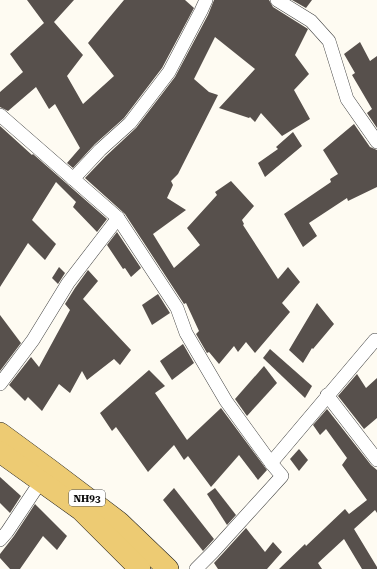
<svg xmlns="http://www.w3.org/2000/svg" width="377" height="569" viewBox="0 0 377 569" font-family="'Roboto Serif',serif">
<style>
.building{fill:#57504c}
.lines{fill:none;stroke-linecap:round;stroke-linejoin:round}
.minor-casing{stroke:#424242;stroke-width:14}
.primary-casing{stroke:#202020;stroke-width:22}
.minor{stroke:#fff;stroke-width:13}
.primary{stroke:#edcb73;stroke-width:21}
.labels{text-anchor:middle;dominant-baseline:central;stroke-width:4;stroke-linejoin:round;paint-order:stroke}
.shield{fill:#fff;stroke:#575757;stroke-width:1}
.shield-label{font-size:10px;font-weight:bold;fill:#0f0f0f}
</style>
<rect width="100%" height="100%" fill="#fefbf2"/>
<g class="building">
<path d="M27,0H74L54,22L83,55L67,76L83,104L114,76L88,43L124,0H185L194,8L162,68L124,118L95,144L73,168L67,163L80,148L55,104L49,109L36,87L8,111L0,107V92L23,72L10,54L44,23Z"/>
<path d="M214,0H269L273,7L308,29L295,55L309,74L294,90L310,119L282,136L261,113L255,122L250,117L249,118L219,108L255,69L215,37L194,79L209,92L218,95L178,174L171,181L173,185L167,198L186,210L153,234L174,268L200,245L187,228L217,195L215,192L231,181L254,206L242,220L244,224L243,225L278,279L288,267L300,282L282,303L290,312L255,353L246,342L238,352L234,346L219,364L209,352L207,353L196,334L199,331L186,303L184,304L125,214L85,178L106,156L136,128L175,77L208,15Z"/>
<path d="M292,0H312L306,8Z"/>
<path d="M360,42L370,61L377,56V128L367,113L372,109L352,75L355,73L344,54Z"/>
<path d="M354,124L370,147L377,150V187L348,201L347,198L309,223L317,236L303,247L284,214L331,182L330,179L338,174L323,150Z"/>
<path d="M0,126L32,155L33,154L107,219L97,232L73,207L76,202L56,182L32,220L56,244L45,260L28,243L0,287Z"/>
<path d="M293,132L302,146L265,177L258,163L278,149L276,147Z"/>
<path d="M117,232L141,268L131,277L125,268L123,269L107,245Z"/>
<path d="M59,267L65,273L58,284L52,278Z"/>
<path d="M88,270L98,281L83,299L131,350L120,365L114,359L87,380L82,371L70,393L59,384L42,411L28,397L25,401L9,385L31,357L39,367L70,310L65,304L75,288Z"/>
<path d="M158,294L170,313L152,325L142,305Z"/>
<path d="M317,303L334,324L313,349L312,348L303,363L289,350Z"/>
<path d="M0,315L21,343L0,371Z"/>
<path d="M183,344L194,363L172,380L160,361Z"/>
<path d="M270,349L312,386L305,398L263,358Z"/>
<path d="M264,366L277,383L247,416L235,399Z"/>
<path d="M149,370L165,386L155,393L187,440L221,408L267,470L258,480L239,455L211,487L188,456L184,460L174,445L148,472L116,427L112,431L100,413Z"/>
<path d="M357,374L366,388L377,378V418L364,429L338,396Z"/>
<path d="M327,409L371,465L377,470V513L375,510L354,529L377,567V569H362L344,539L318,563L322,569H279L305,544L306,546L345,509L349,514L367,500L342,465L347,458L326,429L320,435L313,425Z"/>
<path d="M299,449L308,460L299,471L290,459Z"/>
<path d="M0,477L21,496L10,513L0,503Z"/>
<path d="M174,488L214,539L203,551L163,500Z"/>
<path d="M215,488L236,515L227,525L207,494Z"/>
<path d="M35,504L67,536L57,550L43,536L20,569H10L0,558V554L14,536Z"/>
<path d="M246,528L265,552L273,542L282,552L267,569H218L214,563Z"/>
</g>
<g class="lines">
<defs>
<g id="minor">
<path d="M277,0L311,21L329,41L347,99L377,142"/>
<path d="M0,115L118,218L177,308L186,333L226,401L271,463L282,476L213,552L196,569"/>
<path d="M73,179L100,150L130,123L169,72L201,11L206,0"/>
<path d="M0,384L33,340L68,283L118,218"/>
<path d="M327,395L377,460"/>
<path d="M271,463L375,340"/>
<path d="M0,540L7,532L45,475"/>
</g>
<g id="primary">
<path d="M0,433L49,469L119,522L168,569"/>
<path d="M0,452L81,510L140,569"/>
</g>
</defs>
<use href="#minor" class="minor-casing"/>
<use href="#primary" class="primary-casing"/>
<use href="#minor" class="minor"/>
<use href="#primary" class="primary"/>
</g>
<g class="labels">
<rect class="shield" x="69" y="490" width="36" height="16" rx="3"/>
<g class="shield-label">
<text x="87" y="498">NH93</text>
</g>
</g>
</svg>
